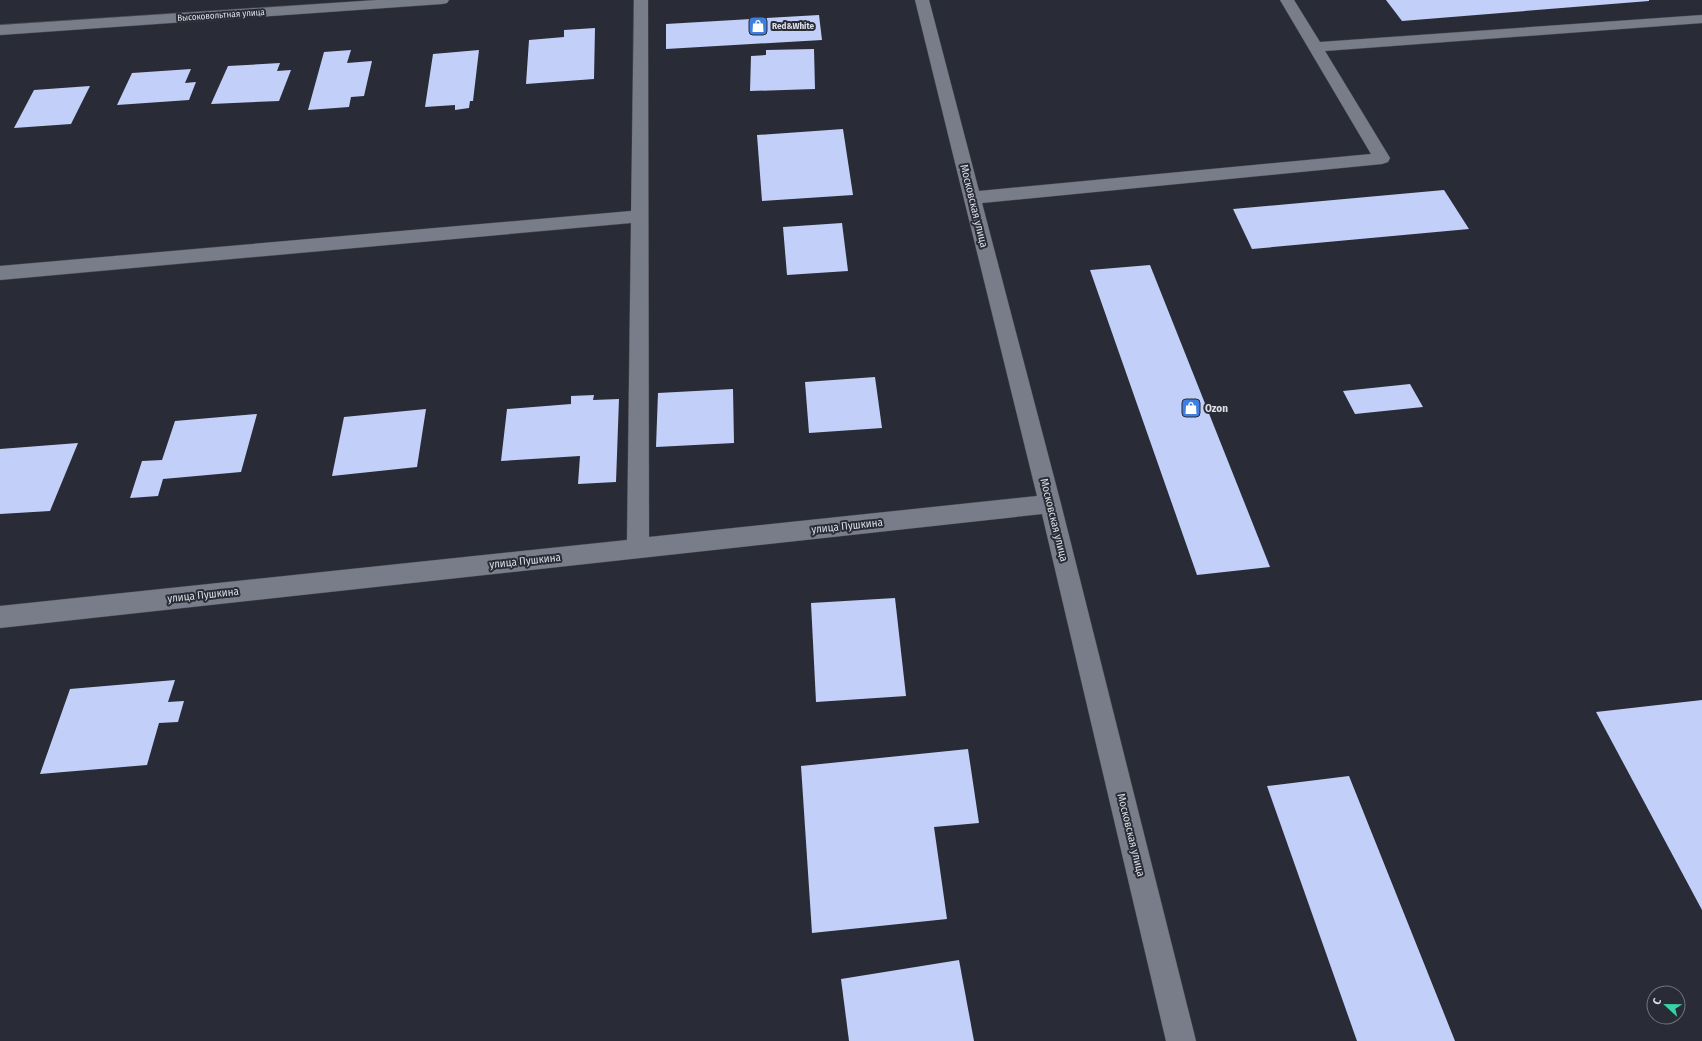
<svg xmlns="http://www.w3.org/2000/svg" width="1702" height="1041" viewBox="0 0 1702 1041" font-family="'Fira Sans Condensed',sans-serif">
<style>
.building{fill:#c2cff8}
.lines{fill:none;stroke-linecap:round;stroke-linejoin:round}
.minor-casing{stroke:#474951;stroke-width:1}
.minor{fill:#797d89;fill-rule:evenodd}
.labels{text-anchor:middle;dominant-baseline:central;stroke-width:4;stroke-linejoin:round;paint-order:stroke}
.far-street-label{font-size:9px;fill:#dddfe6;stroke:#292c36}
.far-poi-label{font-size:9px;font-weight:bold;fill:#dddfe6;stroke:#292c36;text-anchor:start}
.street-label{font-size:11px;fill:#dddfe6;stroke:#292c36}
.poi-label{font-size:11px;font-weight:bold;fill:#dddfe6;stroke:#292c36;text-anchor:start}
</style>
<rect width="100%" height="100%" fill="#292c36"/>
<g class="building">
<path d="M1386,0H1649V1L1402,21Z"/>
<path d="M819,15L822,40L666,49V24Z"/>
<path d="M595,28L594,79L526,84L529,40L564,37V30Z"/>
<path d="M814,49L815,89L750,91L751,56L766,55V50Z"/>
<path d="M351,50L347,63L372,61L364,96L351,97L349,107L308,110L324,52Z"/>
<path d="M479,50L473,101H470L469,108L455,110V105L425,107L433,54Z"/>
<path d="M280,63L277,71L291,70L279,101L211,104L228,66Z"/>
<path d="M191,69L185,83L196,82L189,100L117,105L132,73Z"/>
<path d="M90,86L71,124L14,128L34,90Z"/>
<path d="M843,129L853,195L762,201L757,135Z"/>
<path d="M1444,190L1469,229L1252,249L1233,209Z"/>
<path d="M842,223L848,271L787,275L783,227Z"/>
<path d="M1150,265L1270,567L1197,575L1090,270Z"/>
<path d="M875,377L882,428L809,433L805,382Z"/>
<path d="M1410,384L1423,407L1355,414L1343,391Z"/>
<path d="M733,389L734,443L656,447L658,393Z"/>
<path d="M594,395L593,400L619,399L616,482L578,484L580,456L501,461L507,409L571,404V396Z"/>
<path d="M426,409L417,467L332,476L344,417Z"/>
<path d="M257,414L241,472L163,479L158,496L130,498L142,461L162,460L175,421Z"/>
<path d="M78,443L50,511L0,514V449Z"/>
<path d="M895,598L906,696L816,702L811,603Z"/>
<path d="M175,680L168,702L184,701L178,722L159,723L147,765L40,774L70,689Z"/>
<path d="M1702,700V910L1596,712Z"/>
<path d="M968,749L979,823L934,827L947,919L812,933L801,766Z"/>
<path d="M1349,776L1455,1041H1357L1267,786Z"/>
<path d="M959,960L974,1041H849L841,979Z"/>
</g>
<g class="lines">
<defs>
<g id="minor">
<path d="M377,0H449L447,3L442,4L0,35V25Z"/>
<path d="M634,0H648L649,537L1037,496L915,0H929L979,191L1371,154L1280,0H1294L1320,42L1702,15V23L1325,51L1390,158L1388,162L1382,164L982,203L1061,504L1196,1041H1166L1042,514L0,628V606L627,540L631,223L0,280V266L631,211Z"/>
</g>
</defs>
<use href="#minor" class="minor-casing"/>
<use href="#minor" class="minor"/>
</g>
<defs>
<symbol id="shop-square" viewBox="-11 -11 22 22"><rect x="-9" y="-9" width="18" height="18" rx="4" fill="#3f7fe0" stroke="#292c36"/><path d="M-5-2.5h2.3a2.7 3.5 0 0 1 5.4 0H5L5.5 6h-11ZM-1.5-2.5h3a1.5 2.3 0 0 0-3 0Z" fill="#fff"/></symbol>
</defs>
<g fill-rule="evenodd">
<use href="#shop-square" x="747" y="15" width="22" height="22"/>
<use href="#shop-square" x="1180" y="397" width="22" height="22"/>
</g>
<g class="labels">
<g class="far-street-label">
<text transform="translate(221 15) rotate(-4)">Высоковольтная улица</text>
</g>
<g class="far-poi-label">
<text x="772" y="26">Red&amp;White</text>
</g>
<g class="street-label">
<text transform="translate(974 206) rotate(76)">Московская улица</text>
<text transform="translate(1054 520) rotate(76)">Московская улица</text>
<text transform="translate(847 526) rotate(-6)">улица Пушкина</text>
<text transform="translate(525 561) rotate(-6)">улица Пушкина</text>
<text transform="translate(203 595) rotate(-6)">улица Пушкина</text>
<text transform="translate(1131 835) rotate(76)">Московская улица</text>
</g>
<g class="poi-label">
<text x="1205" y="408">Ozon</text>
</g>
</g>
<g transform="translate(1666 1005) rotate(292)"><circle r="19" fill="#292c36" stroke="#71747c"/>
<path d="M0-3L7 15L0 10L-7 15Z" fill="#38d4a6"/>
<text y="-6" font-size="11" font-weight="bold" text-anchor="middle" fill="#dddfe6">С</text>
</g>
</svg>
